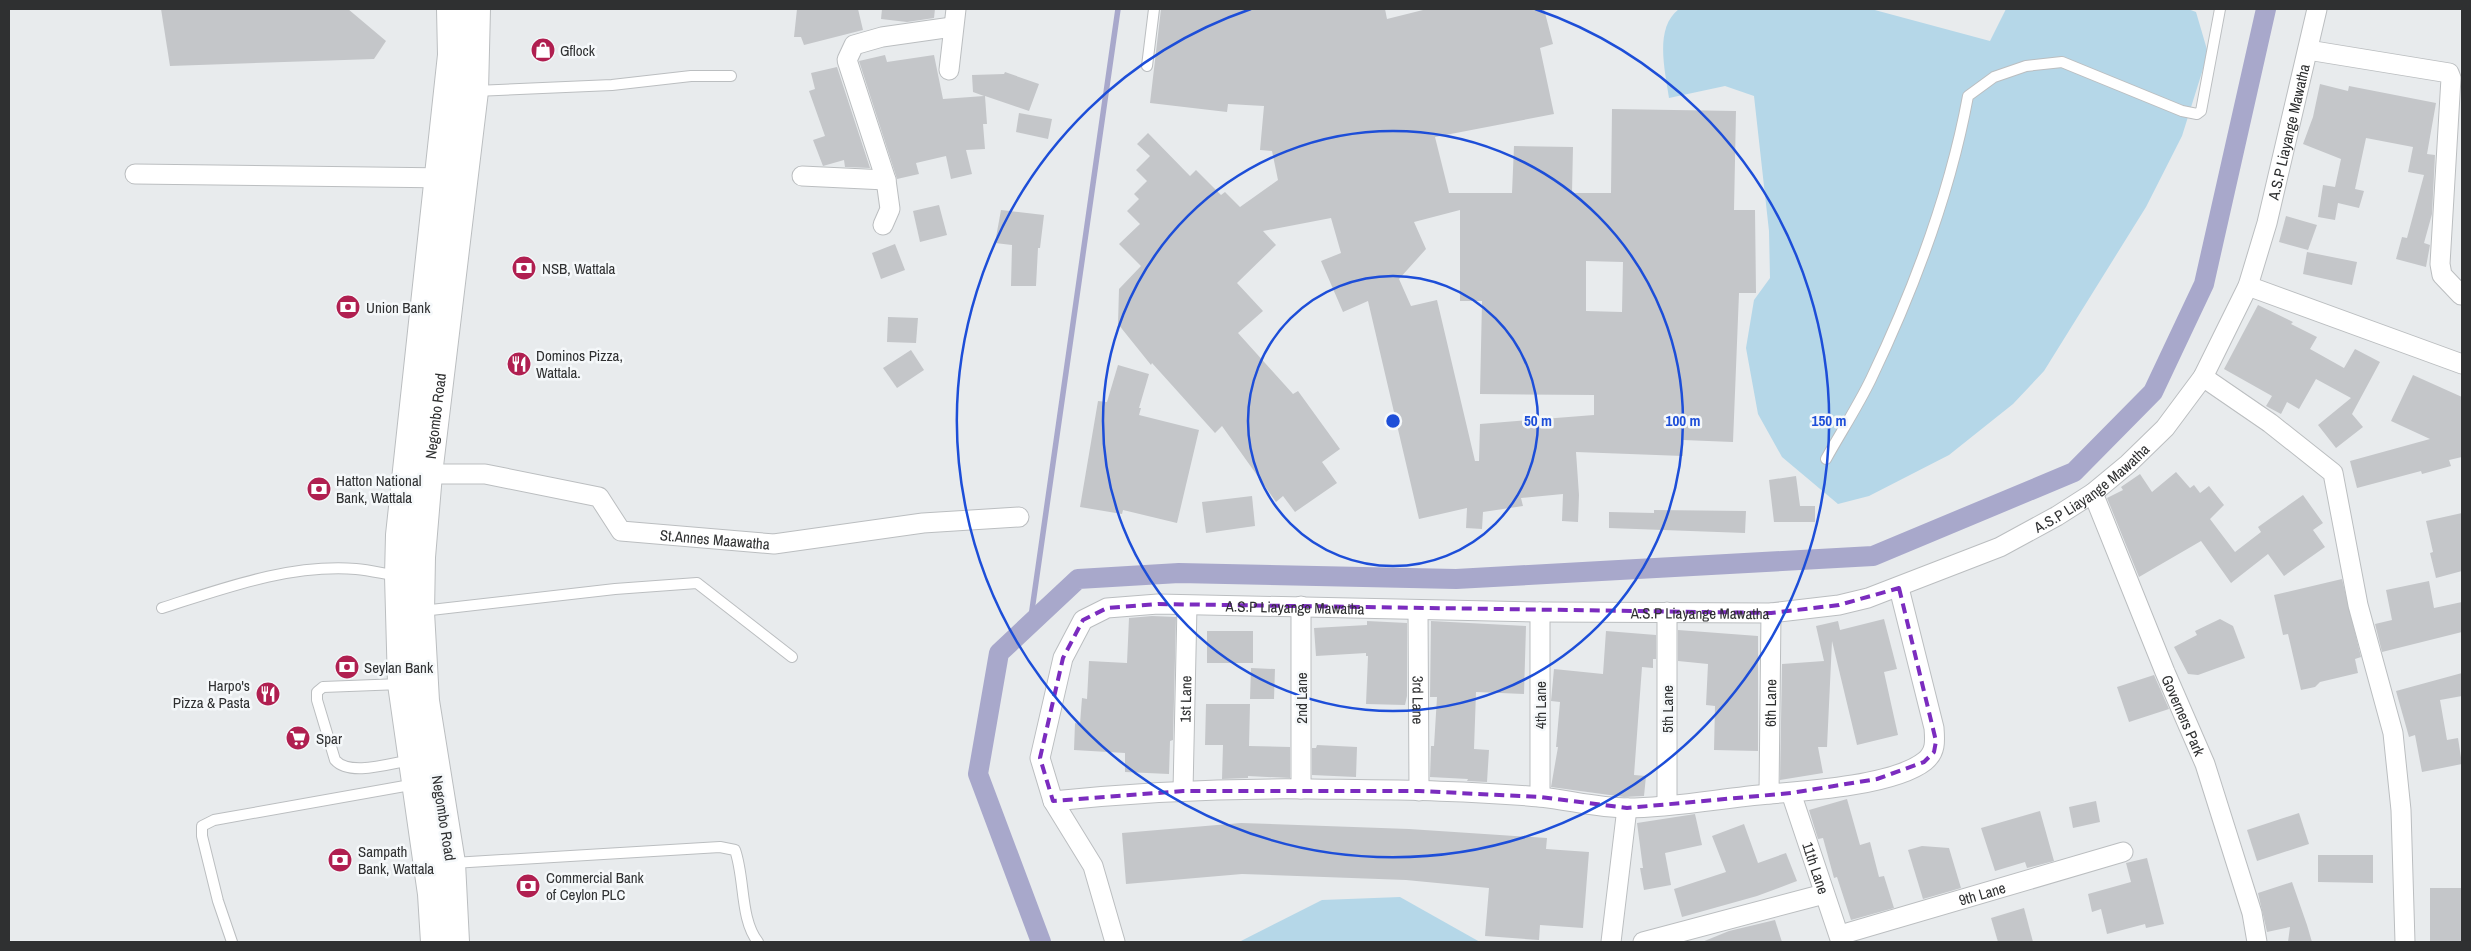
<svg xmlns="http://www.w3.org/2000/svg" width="2471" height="951" viewBox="0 0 2471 951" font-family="'Archivo Narrow',sans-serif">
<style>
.green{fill:#b5d7e8}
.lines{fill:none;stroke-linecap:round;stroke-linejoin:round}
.stream{stroke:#a8a8cb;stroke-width:5.5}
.canal{stroke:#a8a8cb;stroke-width:20}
.building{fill:#c4c6c9;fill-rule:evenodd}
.lane-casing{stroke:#bbbec0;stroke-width:12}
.street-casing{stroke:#bbbec0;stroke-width:21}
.highway-casing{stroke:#bbbec0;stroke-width:30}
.lane{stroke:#fff;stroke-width:10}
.street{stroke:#fff;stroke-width:19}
.highway{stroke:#fff;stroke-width:28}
.marked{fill:none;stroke:#7b2cbf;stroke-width:4;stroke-dasharray:10 6;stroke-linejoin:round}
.ring{fill:none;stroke:#1d4ed8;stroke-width:2.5}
.labels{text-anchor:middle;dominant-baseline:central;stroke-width:5;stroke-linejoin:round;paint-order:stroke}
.poi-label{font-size:15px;fill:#2f3031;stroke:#f5f8fa;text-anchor:start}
.street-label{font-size:15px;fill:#2f3031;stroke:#f5f8fa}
.centre{fill:#1d4ed8;stroke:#f5f8fa;stroke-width:2.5}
.ring-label{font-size:15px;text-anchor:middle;font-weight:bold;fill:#1d4ed8;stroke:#f5f8fa;stroke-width:5;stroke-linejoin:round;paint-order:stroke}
</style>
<rect width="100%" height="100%" fill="#e8ebed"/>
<g class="green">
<path d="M1679,9H1871L1990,41L2006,9H2188L2196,12L2208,53L2182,136L2146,207L2044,371L2013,404L1949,455L1869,496L1838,504L1782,457L1758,414L1746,348L1754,300L1770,278L1769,231L1754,96L1725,86L1669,98C1665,70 1654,28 1679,9Z"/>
<path d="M1400,897L1480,942H1239L1322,900Z"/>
</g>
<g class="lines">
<path class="stream" d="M1030,624L1118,9"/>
<path class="canal" d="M1041,942L978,774L999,653L1078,579L1179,573L1456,579L1873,556L2074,472L2153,392L2204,284L2266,9"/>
</g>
<g class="building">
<path d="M161,9H348L386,41L374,59L170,66Z"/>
<path d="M797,9H858L863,30L804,45L801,37H794Z"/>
<path d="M882,9H935L934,18L907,22L881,19Z"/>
<path d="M1161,9H1385L1387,19L1427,9H1544L1553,44L1540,48L1554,114L1435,137L1449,193H1512L1514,146L1573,147L1572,193H1611L1612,109L1736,111L1734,210H1755L1756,293H1739L1733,442L1683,440V456L1576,452L1579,495L1578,522L1562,521L1563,494L1521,498L1523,506L1483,512L1482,529L1466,528L1467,508L1419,519L1368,301L1343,312L1321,261L1341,253L1331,218L1263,231L1276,245L1237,283L1263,311L1238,333L1293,394L1298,391L1340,449L1322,462L1337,483L1295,512L1283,496L1276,502L1222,426L1215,433L1152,363L1151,365L1118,324L1119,289L1141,266L1119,244L1140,224L1127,211L1139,199L1134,194L1147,181L1136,170L1150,156L1137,144L1148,133L1190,176L1196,170L1221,195L1225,192L1240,207L1278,180L1272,151L1260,150L1264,106L1228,104L1227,112L1150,103ZM1460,210V301H1482L1480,394L1594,395V415L1480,424L1479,461H1475L1437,300L1411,306L1399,279L1426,249L1414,222ZM1586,261L1623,262L1622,312L1586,311Z"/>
<path d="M885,55L887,62L934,55L943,99L984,96L973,92L972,75L1004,74L1005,72L1039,84L1029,111L985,96L987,124H983L985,149L966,150L972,174L951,179L946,156L916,163L919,174L897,179L859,61Z"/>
<path d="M837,67L870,168L845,167L844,160L823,166L813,140L825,136L809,91L815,89L811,73Z"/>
<path d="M2320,84L2348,91L2349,86L2436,103L2427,154L2435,155L2432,214L2424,243L2430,245L2426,267L2396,259L2402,237L2407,238L2424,175L2408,172L2413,147L2366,138L2355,189L2364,191L2359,208L2338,203L2335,220L2318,217L2323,185L2335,187L2341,159L2303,144L2313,117Z"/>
<path d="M1019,113L1052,119L1048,139L1016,132Z"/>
<path d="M939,205L947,235L920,242L913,211Z"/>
<path d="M1001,210L1044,215L1040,248H1038L1036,286H1011L1012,245L995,243Z"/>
<path d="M2286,216L2317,225L2308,250L2279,242Z"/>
<path d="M895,244L905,270L881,279L872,253Z"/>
<path d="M2307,252L2357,262L2352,285L2303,274Z"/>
<path d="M2258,305L2293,322L2291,324L2317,337L2310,349L2344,368L2355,349L2380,362L2352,414L2363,427L2336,448L2318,425L2351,398L2316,379L2299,409L2287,402L2281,414L2266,406L2272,396L2224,369Z"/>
<path d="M888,317L918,318L916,343L887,342Z"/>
<path d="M911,350L924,370L897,388L883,368Z"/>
<path d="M1118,365L1149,374L1139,408H1141L1139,415L1199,430L1177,523L1123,510L1122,514L1080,507L1098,401L1107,402Z"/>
<path d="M2413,375L2462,397V457L2449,460L2451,466L2422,474L2421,471L2357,488L2350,461L2430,439L2391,421Z"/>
<path d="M2176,472L2190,488L2194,485L2200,493L2209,486L2224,505L2210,519L2235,552L2261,532L2258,527L2303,495L2323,523L2313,530L2325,547L2284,576L2268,554L2231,583L2201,541L2139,577L2107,498L2123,490L2121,487L2140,474L2152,492Z"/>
<path d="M1796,476L1800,506H1815V522H1774L1769,480Z"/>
<path d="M1252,496L1255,526L1206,533L1202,502Z"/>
<path d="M1654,510L1746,511L1745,533L1609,528V512L1654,513Z"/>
<path d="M2462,513V571L2436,578L2430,553L2433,552L2426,521Z"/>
<path d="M2342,579L2361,657L2355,659L2358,673L2320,682L2315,687L2301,690L2288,634L2283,635L2274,595Z"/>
<path d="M2429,581L2434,608L2462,602V632L2382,652L2375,624L2392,620L2386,590Z"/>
<path d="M1152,616L1176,617L1173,740L1170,741L1169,774L1125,772V753L1074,750L1075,723L1080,724L1082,698L1087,699L1089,661L1127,663L1129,618Z"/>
<path d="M1884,619L1897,669L1884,672L1898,735L1857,745L1832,641L1827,747H1818L1823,773L1780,780L1782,664L1824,661L1816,626L1838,621L1840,630Z"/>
<path d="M2220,619L2233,626L2245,658L2198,675L2188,674L2174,647L2197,635L2195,631Z"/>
<path d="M1367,621L1407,623V696L1405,705L1366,704L1368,656H1366V653L1316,656L1314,628L1367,625Z"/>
<path d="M1431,621L1526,626L1524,694L1476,692L1474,749L1489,750L1487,782L1467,781L1468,779L1430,777L1431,746H1434L1437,697H1430Z"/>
<path d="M1678,630L1758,636V751L1714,750L1715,706L1706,705L1708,664L1678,661Z"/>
<rect x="1207" y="631" width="46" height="32"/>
<path d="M1606,631L1656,635V659H1653V668L1642,667L1634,775L1646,776L1644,796L1624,797L1551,787L1558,747H1556L1560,702L1551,701L1554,669L1603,674Z"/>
<path d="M1251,668L1275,669L1274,699H1250Z"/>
<path d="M2462,673V696L2440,700L2447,740L2458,738L2462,764L2422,772L2415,735L2409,737L2396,691Z"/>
<path d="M2154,675L2169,709L2129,722L2117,687Z"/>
<path d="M1206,704H1250L1249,746L1290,747V778L1248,776V778L1222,779L1223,745H1205Z"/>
<path d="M1317,745L1357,747L1356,777L1312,775V748H1316Z"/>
<path d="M1847,799L1860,845L1870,842L1879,877L1884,876L1894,908L1851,920L1837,877L1834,878L1823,838L1818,839L1809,810Z"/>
<path d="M2096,801L2100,822L2073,828L2069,807Z"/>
<path d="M2040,811L2054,861L2027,868L2025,862L1995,871L1981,828Z"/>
<path d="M2299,813L2309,844L2257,861L2247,830Z"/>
<path d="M1695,814L1702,845L1665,853L1671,885L1644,890L1640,868H1643L1637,823Z"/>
<path d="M1241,823L1409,829L1547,838L1546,849L1589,852L1583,928L1540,925L1539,940L1485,936L1489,888L1406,880L1242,874L1126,884L1122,833Z"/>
<path d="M1744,824L1758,863L1786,853L1797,881L1757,896L1682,917L1674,889L1726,872L1712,836Z"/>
<path d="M1922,846L1949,848L1961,888L1923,899L1908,850Z"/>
<path d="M2318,855H2373V883L2318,882Z"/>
<path d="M2147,858L2164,924L2146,928L2145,924L2107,934L2101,909L2092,912L2088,894L2131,882L2126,863Z"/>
<path d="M2292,882L2307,925L2312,942H2288L2290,927L2267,932L2258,893Z"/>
<rect x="2430" y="888" width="32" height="54"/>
<path d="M2024,908L2033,942H1998L1991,918Z"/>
<path d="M1775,920L1782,942H1702L1729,931Z"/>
</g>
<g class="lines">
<defs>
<g id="lane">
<path d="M1147,66L1154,9"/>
<path d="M475,91L612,85L691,76H731"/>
<path d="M1826,459C1841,432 1858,406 1871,379C1914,289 1950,194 1968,96L1994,77L2026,66L2062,62L2182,111L2197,114L2201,111L2220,9"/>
<path d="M162,608C225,588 289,564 356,569C370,570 384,574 398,576"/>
<path d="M422,611L615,589L697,583L792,657"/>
<path d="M401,684L323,687L317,692V700L335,760C350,777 391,763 412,760"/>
<path d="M453,863L720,847L735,850C745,878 740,920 758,942"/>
<path d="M232,942L218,901L202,836V826L214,820L416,784"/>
</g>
<g id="street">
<path d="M2308,50L2449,73L2451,78L2440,264L2442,275L2461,295"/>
<path d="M949,70L956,9"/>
<path d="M135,174L449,178"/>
<path d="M802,176L886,180"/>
<path d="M883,225L890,209L886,180L847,60L854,45L882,37L952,27"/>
<path d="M2248,286L2462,364"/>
<path d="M2203,377L2270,423L2333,473L2358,605L2393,733L2401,810L2405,942"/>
<path id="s1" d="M428,474H485L599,497L621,531L774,544L923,523L1019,517"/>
<path id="s2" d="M2093,493L2165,672L2205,764L2252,913L2257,942"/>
<path id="s3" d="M1418,610L1419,791"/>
<path d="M1301,789V606"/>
<path id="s4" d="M1183,791L1187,606"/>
<path id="s5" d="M1791,793L1841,942"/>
<path id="s6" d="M1769,794L1771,613"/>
<path d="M1540,797V612"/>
<path d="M1053,801C1139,792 1224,788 1311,789C1387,790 1464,790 1540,797C1569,800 1598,808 1627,808C1674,808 1722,798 1769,794C1808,791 1895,785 1925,761C1936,752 1935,741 1934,728L1899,588"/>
<path d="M1667,805V612"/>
<path id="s7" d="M1840,935L2123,852"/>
<path id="s8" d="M1115,942L1093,866L1053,801L1040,758L1063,658L1083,620L1107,608L1158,604L1540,612L1771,613L1839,605L1868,598L2000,547L2057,516L2093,493L2128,464L2165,428L2203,377L2248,286L2267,223L2317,9"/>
<path d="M1611,942L1627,808"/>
<path d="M1643,942L1824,894"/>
</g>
<g id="highway">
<path d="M435,942L432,894L402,684L399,576L400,535L452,55L451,9"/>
<path id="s9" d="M455,942L451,863L425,701L420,612L421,557L428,474L474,91L476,9"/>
</g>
</defs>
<use href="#lane" class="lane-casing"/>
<use href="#street" class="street-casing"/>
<use href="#highway" class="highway-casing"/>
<use href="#lane" class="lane"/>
<use href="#street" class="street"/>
<use href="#highway" class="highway"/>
</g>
<path class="marked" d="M1899,588L1936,741L1934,752L1924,762L1877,779L1791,793L1627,808L1540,797L1419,791H1183L1053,801L1040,758L1063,658L1083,620L1107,608L1158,604L1771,613L1839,605Z"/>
<g class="ring">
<circle cx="1393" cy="421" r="145"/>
<circle cx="1393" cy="421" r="290"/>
<path d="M1535 9A436 436 0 1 1 1251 9"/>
</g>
<defs>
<symbol id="shop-disc" viewBox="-11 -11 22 22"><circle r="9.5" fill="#b01f50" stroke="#f5f8fa"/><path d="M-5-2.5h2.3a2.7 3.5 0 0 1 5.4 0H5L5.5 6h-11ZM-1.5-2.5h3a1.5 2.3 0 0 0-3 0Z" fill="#fff"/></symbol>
<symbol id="bank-disc" viewBox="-11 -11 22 22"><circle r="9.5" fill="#b01f50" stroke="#f5f8fa"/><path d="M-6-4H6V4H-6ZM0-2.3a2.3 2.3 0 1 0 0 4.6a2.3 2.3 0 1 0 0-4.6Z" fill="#fff"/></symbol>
<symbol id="restaurant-disc" viewBox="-11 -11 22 22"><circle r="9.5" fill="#b01f50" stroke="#f5f8fa"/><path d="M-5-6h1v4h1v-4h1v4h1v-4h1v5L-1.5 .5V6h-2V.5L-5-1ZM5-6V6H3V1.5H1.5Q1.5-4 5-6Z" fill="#fff"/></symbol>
<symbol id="supermarket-disc" viewBox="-11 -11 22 22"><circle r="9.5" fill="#b01f50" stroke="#f5f8fa"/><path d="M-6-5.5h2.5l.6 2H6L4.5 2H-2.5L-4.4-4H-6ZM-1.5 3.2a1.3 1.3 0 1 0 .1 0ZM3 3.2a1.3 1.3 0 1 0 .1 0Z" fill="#fff"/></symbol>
</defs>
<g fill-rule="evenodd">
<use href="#shop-disc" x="529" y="36" width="28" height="28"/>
<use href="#bank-disc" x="510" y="254" width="28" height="28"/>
<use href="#bank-disc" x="334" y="293" width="28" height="28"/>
<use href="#restaurant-disc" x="505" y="350" width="28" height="28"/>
<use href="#bank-disc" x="305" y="475" width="28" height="28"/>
<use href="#bank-disc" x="333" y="653" width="28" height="28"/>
<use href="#restaurant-disc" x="254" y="680" width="28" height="28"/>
<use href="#supermarket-disc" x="284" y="724" width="28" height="28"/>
<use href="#bank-disc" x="326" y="846" width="28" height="28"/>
<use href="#bank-disc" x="514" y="872" width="28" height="28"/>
</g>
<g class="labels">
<g class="poi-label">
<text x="560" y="50">Gflock</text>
<text x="542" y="268">NSB, Wattala</text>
<text x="366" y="307">Union Bank</text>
<text x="536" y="355">Dominos Pizza,<tspan x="536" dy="17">Wattala.</tspan></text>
<text x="336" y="480">Hatton National<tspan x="336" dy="17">Bank, Wattala</tspan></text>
<text x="364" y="667">Seylan Bank</text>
<text x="250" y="685" text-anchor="end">Harpo's<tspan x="250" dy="17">Pizza &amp; Pasta</tspan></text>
<text x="316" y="738">Spar</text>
<text x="358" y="851">Sampath<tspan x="358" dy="17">Bank, Wattala</tspan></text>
<text x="546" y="877">Commercial Bank<tspan x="546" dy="17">of Ceylon PLC</tspan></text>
</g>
<g class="street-label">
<text stroke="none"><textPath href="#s8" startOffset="1806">A.S.P Liayange Mawatha</textPath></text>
<text stroke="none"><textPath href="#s9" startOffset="529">Negombo Road</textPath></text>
<text stroke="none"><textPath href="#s8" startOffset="1386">A.S.P Liayange Mawatha</textPath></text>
<text stroke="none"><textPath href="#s1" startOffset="308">St.Annes Maawatha</textPath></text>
<text stroke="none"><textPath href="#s8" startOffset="561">A.S.P Liayange Mawatha</textPath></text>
<text stroke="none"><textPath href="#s8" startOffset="966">A.S.P Liayange Mawatha</textPath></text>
<text transform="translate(1301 698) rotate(-90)">2nd Lane</text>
<text stroke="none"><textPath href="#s4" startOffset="92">1st Lane</textPath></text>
<text stroke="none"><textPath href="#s3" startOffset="90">3rd Lane</textPath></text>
<text stroke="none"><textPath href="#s6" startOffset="91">6th Lane</textPath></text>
<text transform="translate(1540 705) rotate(-90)">4th Lane</text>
<text transform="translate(1667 709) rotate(-90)">5th Lane</text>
<text stroke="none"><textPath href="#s2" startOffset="240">Governers Park</textPath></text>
<text transform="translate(444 818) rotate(81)">Negombo Road</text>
<text stroke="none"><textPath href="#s5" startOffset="79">11th Lane</textPath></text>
<text stroke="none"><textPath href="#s7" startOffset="148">9th Lane</textPath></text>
</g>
</g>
<circle cx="1393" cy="421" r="8" class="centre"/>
<g class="ring-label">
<text x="1538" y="426">50 m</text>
<text x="1683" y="426">100 m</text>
<text x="1829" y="426">150 m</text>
</g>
<rect width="2471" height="951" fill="none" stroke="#2f3031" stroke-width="20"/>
</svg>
